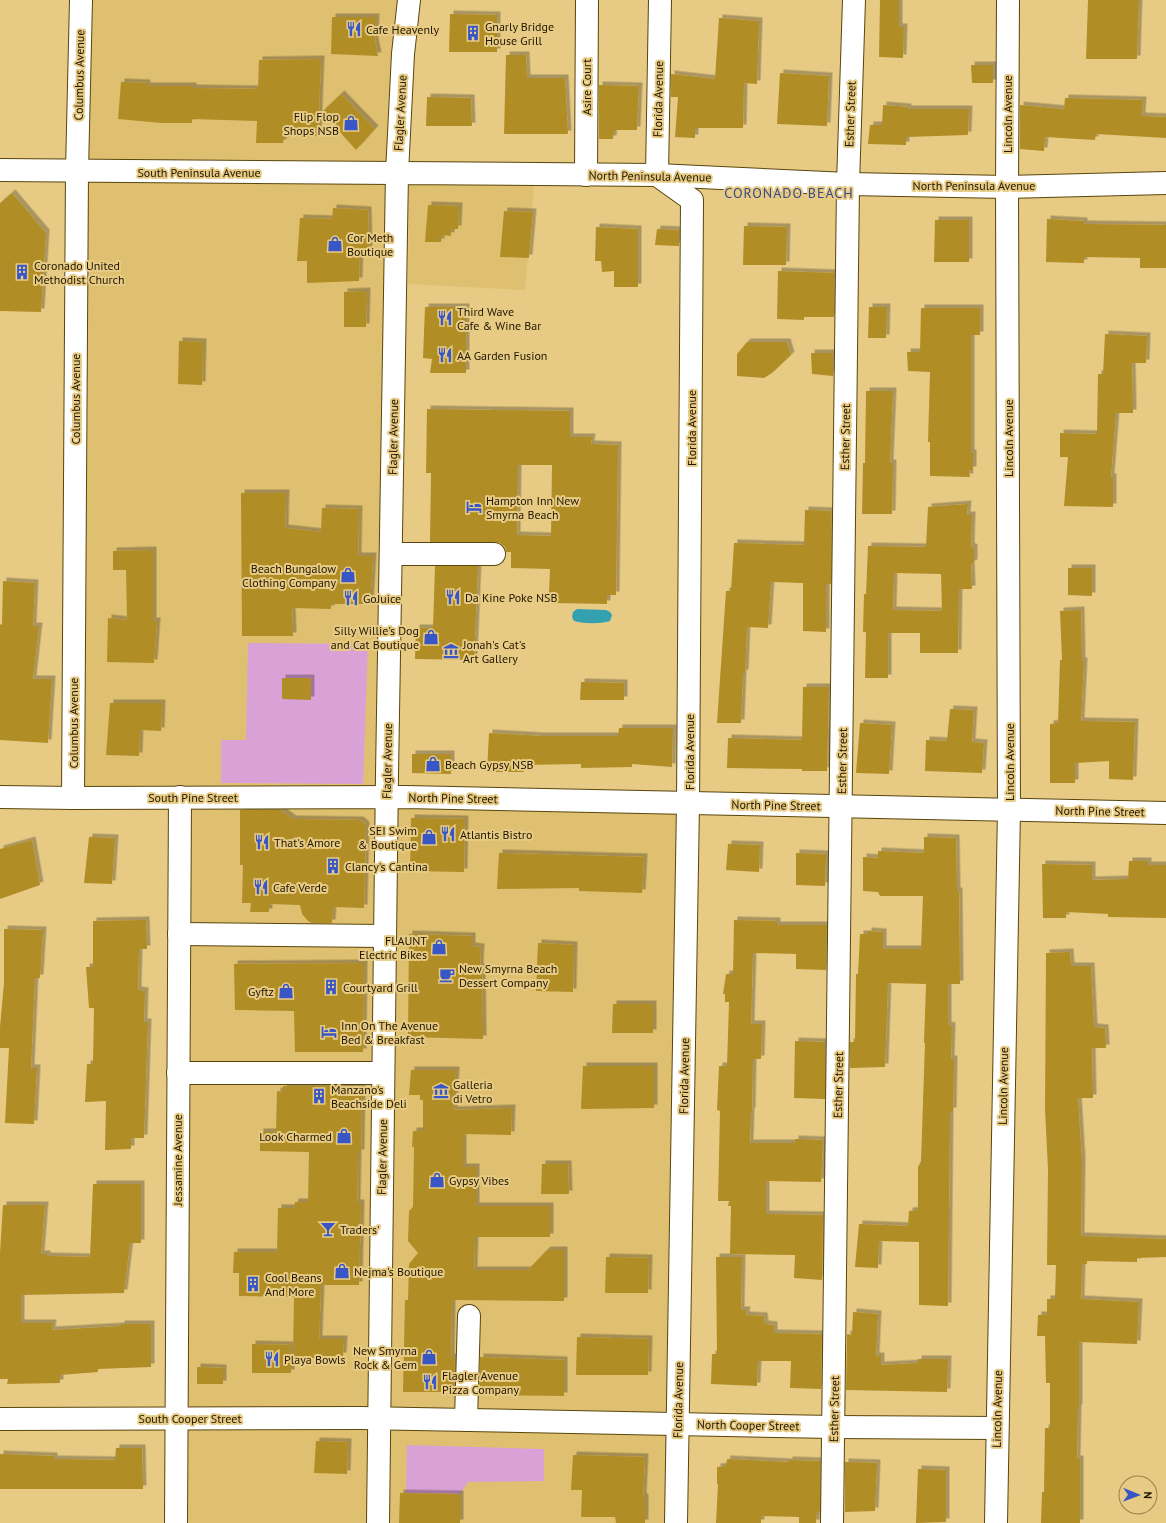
<svg xmlns="http://www.w3.org/2000/svg" width="1166" height="1523" viewBox="0 0 1166 1523" font-family="'PT Sans',sans-serif">
<style>
.built{fill:#dfc070}
.green{fill:#daa1d6}
.water{fill:#34a1b0}
.building{fill:#b18d27;fill-rule:evenodd;filter:url(#shadow)}
.lines{fill:none;stroke-linecap:round;stroke-linejoin:round}
.minor-casing{stroke:#59460c;stroke-width:24}
.major-casing{stroke:#59460c;stroke-width:24}
.minor{stroke:#fff;stroke-width:22}
.major{stroke:#fff;stroke-width:22}
.labels{text-anchor:middle;dominant-baseline:central;stroke-width:4;stroke-linejoin:round;paint-order:stroke}
.poi-label{font-size:12px;fill:#211600;stroke:#e7cb84;text-anchor:start}
.street-label{font-size:12px;fill:#211600;stroke:#e7cb84}
.quarter-label{font-size:14px;letter-spacing:1px;fill:#374a84;stroke:#e7cb84}
</style>
<defs>
<filter id="shadow"><feDropShadow dx="3.5" dy="-3.5" stdDeviation="0" flood-color="#0004"/></filter>
</defs>
<rect width="100%" height="100%" fill="#e7cb84"/>
<g class="built">
<path d="M81,0H409L387,797L688,804L676,1523H176L180,798H73Z"/>
<path d="M409,184L534,185L525,290L408,284Z"/>
</g>
<g class="green">
<path d="M248,643L368,644L363,784L221,783V740H246Z"/>
<path d="M407,1445L544,1449V1481L468,1482L460,1494L406,1493Z"/>
</g>
<path class="water" d="M577,609L606,610L610,612L612,615L610,621C600,624 585,624 574,621L572,617L573,612Z"/>
<g class="building">
<path d="M880,0H899V27H904L903,58L879,57Z"/>
<path d="M1088,0H1139L1137,59H1086Z"/>
<path d="M450,14L497,15V52H449Z"/>
<path d="M332,17H376L375,41L378,56L331,54Z"/>
<path d="M719,18L759,21L757,84L744,83L743,128H695V138L675,137L678,97H671V74L715,79Z"/>
<path d="M506,55H526L527,78H565L568,134H504Z"/>
<path d="M321,59L318,136L284,137L283,143H256L257,121L192,119V123H161L118,119L121,82L147,83V86H193V88L258,89L259,60Z"/>
<path d="M971,65H993V83H972Z"/>
<path d="M780,73L829,76L827,126L777,124Z"/>
<path d="M599,85L639,86L637,130H614L613,139H599Z"/>
<path d="M341,94L375,129L356,150L322,112Z"/>
<path d="M427,97L471,98L472,126H426Z"/>
<path d="M1065,98L1143,100L1142,116L1166,117V138L1096,134L1095,140L1045,137L1044,151L1020,149V105L1064,109Z"/>
<path d="M883,105L908,107V109H969L968,135L906,137V145L868,144L870,125H882Z"/>
<path d="M12,193L46,233L41,312L0,311V203Z"/>
<path d="M428,205L459,206L458,229H451V236L442,235L441,242H425Z"/>
<path d="M333,208L368,210L369,250H360L359,281L307,283V261H297L300,218L332,219Z"/>
<path d="M504,211L533,212L529,258L500,257Z"/>
<path d="M1047,219L1084,221V224L1166,225V268H1140V258L1084,257V263L1046,262Z"/>
<path d="M935,220H969V262H934Z"/>
<path d="M744,226L787,227L786,265H743Z"/>
<path d="M596,227L638,229V287H614V271L602,272L601,261H595Z"/>
<path d="M657,229L679,230V246L655,245Z"/>
<path d="M778,271L834,273V317H804V320L777,319Z"/>
<path d="M367,291L366,327H344V292Z"/>
<path d="M425,307H466V373H430L432,359L423,358Z"/>
<path d="M869,307H887L886,338H868Z"/>
<path d="M921,308H980V335H971V453H973V470H969L970,477L930,476V442H928L930,372L908,371L907,352H920Z"/>
<path d="M1105,334L1147,336L1146,363H1132L1133,413H1116L1111,477H1113V507L1064,506L1068,457H1060V433L1097,434L1098,374H1103Z"/>
<path d="M179,341L203,342L202,385L178,384Z"/>
<path d="M747,342H787L791,355L772,373L764,378L737,376V354Z"/>
<path d="M811,353H833V376L812,374Z"/>
<path d="M866,391H893L890,463H893L892,514H862L863,463H865Z"/>
<path d="M427,409L570,411V437H592L591,444L618,445L616,595H607V604L555,603V594H549L550,569L511,568V552H506L505,547L500,543L494,542H430L431,473H426ZM518,465H552L551,536L517,535Z"/>
<path d="M241,493H286L285,528L321,532L322,508L359,509L358,556H373L370,604H331V609L292,608L293,636H242Z"/>
<path d="M968,504L967,515H972L971,546L974,548V563L971,564L972,589H959L958,653H920V633H888V678H865L866,632H863L864,594H866L868,546L926,547L928,507ZM894,573L941,574L942,611L893,610Z"/>
<path d="M805,510L831,511V584H826V632L803,631V583L771,582L768,628L747,627L745,673H743L741,723H717L726,591H731L734,543L804,545Z"/>
<path d="M153,550V621H157L154,663L107,662L108,618L127,620L126,570H113V551Z"/>
<path d="M435,566H478L474,660L415,659L416,628H433Z"/>
<path d="M1068,568H1092V596L1068,595Z"/>
<path d="M3,581L35,583L33,626H39L33,679H52L48,743L0,740V624L2,625Z"/>
<path d="M1081,610L1082,661H1084L1081,721L1135,722L1133,780L1109,779V761L1075,763V783H1050V724L1058,723L1060,660H1062L1060,611Z"/>
<path d="M282,678H311V700L282,699Z"/>
<path d="M581,682L624,683V700H580Z"/>
<path d="M803,687H829L827,771H802V769L727,768L728,738L802,740Z"/>
<path d="M110,703H162L161,731L140,730L139,756L106,755Z"/>
<path d="M950,709L974,710L972,742L984,743L982,773L925,771L926,740L947,741Z"/>
<path d="M860,723L892,725L889,774L856,773Z"/>
<path d="M619,728H673L672,767L632,764V767L581,768V764L524,765V772H487L489,733L541,736H618Z"/>
<path d="M412,754H451V774L412,773Z"/>
<path d="M240,810H280L293,819L360,820L366,825L364,908L333,907L332,923H312L308,921L302,914L300,905L269,904V912H250L251,903H242L243,865H240Z"/>
<path d="M411,818L465,819L464,872L410,871Z"/>
<path d="M89,837L115,838L112,884L84,883Z"/>
<path d="M924,837L956,838L957,891H959L960,984H948V1025L952,1026L951,1059H954L953,1111H950L948,1306L919,1305V1242L879,1241L878,1268L855,1267L859,1224L908,1226L909,1211L918,1210V1167L921,1161L925,1043H924L926,984L888,983L885,1067L850,1068V1042H855L856,974H858L860,934H868V931L883,932V949H921L923,896H880L878,892L863,891V857L878,858V851L924,853Z"/>
<path d="M32,840L40,885L0,899V849Z"/>
<path d="M728,844L760,845L759,872L726,870Z"/>
<path d="M499,853L644,857L642,893L579,891V888L497,889Z"/>
<path d="M796,853L826,854L825,886L796,885Z"/>
<path d="M1129,861H1148V865H1166V918L1108,917V914L1066,912V918H1043L1042,864L1092,865V880L1128,879Z"/>
<path d="M146,920L147,949H139L138,990L145,991L144,1022H148L144,1138H131V1149L105,1150L106,1101L85,1102L87,1064H93L94,1008H89L86,967H93V921Z"/>
<path d="M734,920L777,921V925H827L826,970L796,969V954L753,953L751,1024H762L761,1059H753L752,1111H751L750,1143H795V1139L823,1140L821,1182L766,1181V1214L823,1215L822,1280L794,1278L795,1255L730,1254L731,1206H728L729,1201H718L720,1111L717,1110L719,1066H727L729,1002H725V994H723L726,974H733Z"/>
<path d="M4,929L43,930L40,978H35L31,1068H37L34,1124L5,1123L9,1048H0V1027L4,983Z"/>
<path d="M409,934L472,936V946L481,947L480,967H482L483,1039L408,1037Z"/>
<path d="M538,943L574,945L573,992L536,991Z"/>
<path d="M1070,952L1071,966H1091L1094,1027L1105,1028L1106,1048H1092L1093,1098H1078L1082,1161L1081,1236L1166,1239V1257L1137,1258V1262L1087,1261V1264H1082L1081,1299L1139,1302L1137,1344L1079,1342V1408H1078L1077,1459H1080V1523H1041L1042,1492H1044L1045,1428H1050V1383H1046L1045,1336H1037L1038,1315H1047V1299H1055L1056,1265H1047L1048,1169L1045,1110L1046,953Z"/>
<path d="M364,963L363,1052H295L294,1011L235,1010L234,964Z"/>
<path d="M613,1004H653V1033H612Z"/>
<path d="M795,1041L825,1042V1099L794,1098Z"/>
<path d="M583,1066H654V1108L581,1109Z"/>
<path d="M411,1070H456L454,1110L512,1108L511,1135L463,1134V1167H476V1206H550V1237H475L474,1270H528L547,1250H564V1301L452,1300L451,1357H455L454,1392H403L405,1300H408L409,1264L418,1253L408,1241L409,1211L413,1207L414,1147H412L413,1131H423V1100H420V1095H409Z"/>
<path d="M283,1086H362L361,1153H358L357,1203H361L359,1285H321L319,1339H344L343,1356H320V1358H293L294,1297L239,1296V1273H233L234,1252H277L278,1208H294L295,1202H308L309,1152L260,1151V1132H276L277,1091L283,1092Z"/>
<path d="M542,1164H568L569,1194H541Z"/>
<path d="M93,1184H141V1243H130L124,1293L21,1295V1323H53L52,1330L121,1326V1324H151V1367L98,1369V1372L60,1375V1383L7,1384L8,1379H0V1253L3,1205H45L41,1254H47V1256L90,1257Z"/>
<path d="M606,1257L649,1258L648,1293H605Z"/>
<path d="M716,1257H742L741,1310H747L746,1315L764,1316L765,1324L774,1325V1333L822,1334L821,1389L790,1388L791,1361H758L757,1386L711,1384L712,1354H717Z"/>
<path d="M853,1312L878,1314L876,1356H881V1365L918,1363V1359H948L947,1392L846,1390L847,1334L852,1335Z"/>
<path d="M577,1337L649,1339L648,1375H576Z"/>
<path d="M252,1344L291,1345V1373H252Z"/>
<path d="M480,1357L564,1360V1396L479,1395Z"/>
<path d="M197,1367L223,1368V1384H197Z"/>
<path d="M316,1441L348,1442L347,1474L314,1473Z"/>
<path d="M116,1448H142L143,1489H0V1454L54,1456V1459L115,1460Z"/>
<path d="M573,1455L645,1457L643,1497H645V1523H616L615,1517H581L582,1490H571Z"/>
<path d="M727,1459L789,1462V1460L820,1461V1512H817L816,1523H799V1517L761,1516V1523H716L718,1484H717V1467L726,1466Z"/>
<path d="M845,1462L877,1463L875,1511L845,1512Z"/>
<path d="M918,1469L946,1470V1522L916,1523Z"/>
<path d="M400,1493L460,1494V1523H399Z"/>
</g>
<g class="lines">
<defs>
<g id="minor">
<path d="M660,0L657,175L692,200L688,804L676,1523"/>
<path d="M586,175L587,0"/>
<path d="M391,554H494"/>
<path d="M0,797L73,798L406,797L1166,813"/>
<path d="M73,798L77,171L81,0"/>
<path d="M179,934L385,936"/>
<path d="M178,1073H383"/>
<path d="M0,1419L360,1418L834,1427L996,1428"/>
<path d="M466,1420L469,1316"/>
<path d="M176,1523L180,797"/>
<path d="M378,1523L387,774L397,173L657,175L848,184L1007,187L1166,183"/>
<path d="M832,1523L848,184L854,0"/>
<path d="M996,1523L1009,809L1007,187L1008,0"/>
</g>
<path id="major" d="M0,170L397,173L403,54L409,0"/>
</defs>
<use href="#minor" class="minor-casing"/>
<use href="#major" class="major-casing"/>
<use href="#minor" class="minor"/>
<use href="#major" class="major"/>
</g>
<defs>
<symbol id="restaurant-bare" viewBox="-9 -9 18 18"><path d="M-5-6h1v4h1v-4h1v4h1v-4h1v5L-1.5 .5V6h-2V.5L-5-1ZM5-6V6H3V1.5H1.5Q1.5-4 5-6Z" fill="#3956c7" stroke="#e7cb84" stroke-width="2.5" paint-order="stroke"/></symbol>
<symbol id="building-bare" viewBox="-9 -9 18 18"><path d="M-4-6H4V6H1V3H-1V6H-4ZM-2.5-4.3h1.7v1.8h-1.7ZM.8-4.3h1.7v1.8H.8ZM-2.5-1h1.7V.8h-1.7ZM.8-1h1.7V.8H.8Z" fill="#3956c7" stroke="#e7cb84" stroke-width="2.5" paint-order="stroke"/></symbol>
<symbol id="shop-bare" viewBox="-9 -9 18 18"><path d="M-5-2.5h2.3a2.7 3.5 0 0 1 5.4 0H5L5.5 6h-11ZM-1.5-2.5h3a1.5 2.3 0 0 0-3 0Z" fill="#3956c7" stroke="#e7cb84" stroke-width="2.5" paint-order="stroke"/></symbol>
<symbol id="hotel-bare" viewBox="-9 -9 18 18"><path d="M-6-4.5h1.5V1H6V5H4.5V3h-9V5H-6ZM-4 0a1.8 1.8 0 1 1 3.6 0ZM.5 0V-2.5h3Q6-2.5 6 0Z" fill="#3956c7" stroke="#e7cb84" stroke-width="2.5" paint-order="stroke"/></symbol>
<symbol id="museum-bare" viewBox="-9 -9 18 18"><path d="M0-6L6-3V-2H-6V-3ZM-5-1h2V3h-2ZM-1-1h2V3h-2ZM3-1h2V3H3ZM-6 4H6V6H-6Z" fill="#3956c7" stroke="#e7cb84" stroke-width="2.5" paint-order="stroke"/></symbol>
<symbol id="cafe-bare" viewBox="-9 -9 18 18"><path d="M-5.5-4.5H6V0H3Q3 3.5 0 3.5H-2.5Q-5.5 3.5-5.5 0ZM3-3.2v2h1.7v-2ZM-6 4.5H4V6H-6Z" fill="#3956c7" stroke="#e7cb84" stroke-width="2.5" paint-order="stroke"/></symbol>
<symbol id="bar-bare" viewBox="-9 -9 18 18"><path d="M-6-5H6L.8 .8V4.5H3.5V6h-7V4.5H-.8V.8Z" fill="#3956c7" stroke="#e7cb84" stroke-width="2.5" paint-order="stroke"/></symbol>
</defs>
<g fill-rule="evenodd">
<use href="#restaurant-bare" x="343" y="18" width="22" height="22"/>
<use href="#building-bare" x="462" y="22" width="22" height="22"/>
<use href="#shop-bare" x="340" y="112" width="22" height="22"/>
<use href="#shop-bare" x="324" y="233" width="22" height="22"/>
<use href="#building-bare" x="11" y="261" width="22" height="22"/>
<use href="#restaurant-bare" x="434" y="307" width="22" height="22"/>
<use href="#restaurant-bare" x="434" y="344" width="22" height="22"/>
<use href="#hotel-bare" x="463" y="496" width="22" height="22"/>
<use href="#shop-bare" x="337" y="564" width="22" height="22"/>
<use href="#restaurant-bare" x="442" y="586" width="22" height="22"/>
<use href="#restaurant-bare" x="340" y="587" width="22" height="22"/>
<use href="#shop-bare" x="420" y="626" width="22" height="22"/>
<use href="#museum-bare" x="440" y="640" width="22" height="22"/>
<use href="#shop-bare" x="422" y="753" width="22" height="22"/>
<use href="#restaurant-bare" x="437" y="823" width="22" height="22"/>
<use href="#shop-bare" x="418" y="826" width="22" height="22"/>
<use href="#restaurant-bare" x="251" y="831" width="22" height="22"/>
<use href="#building-bare" x="322" y="855" width="22" height="22"/>
<use href="#restaurant-bare" x="250" y="876" width="22" height="22"/>
<use href="#shop-bare" x="428" y="936" width="22" height="22"/>
<use href="#cafe-bare" x="436" y="964" width="22" height="22"/>
<use href="#building-bare" x="320" y="976" width="22" height="22"/>
<use href="#shop-bare" x="275" y="980" width="22" height="22"/>
<use href="#hotel-bare" x="318" y="1021" width="22" height="22"/>
<use href="#museum-bare" x="430" y="1080" width="22" height="22"/>
<use href="#building-bare" x="308" y="1085" width="22" height="22"/>
<use href="#shop-bare" x="333" y="1125" width="22" height="22"/>
<use href="#shop-bare" x="426" y="1169" width="22" height="22"/>
<use href="#bar-bare" x="317" y="1218" width="22" height="22"/>
<use href="#shop-bare" x="331" y="1260" width="22" height="22"/>
<use href="#building-bare" x="242" y="1273" width="22" height="22"/>
<use href="#shop-bare" x="418" y="1346" width="22" height="22"/>
<use href="#restaurant-bare" x="261" y="1348" width="22" height="22"/>
<use href="#restaurant-bare" x="419" y="1371" width="22" height="22"/>
</g>
<g class="labels">
<g class="poi-label">
<text x="485" y="26">Gnarly Bridge<tspan x="485" dy="14">House Grill</tspan></text>
<text x="366" y="29">Cafe Heavenly</text>
<text x="339" y="116" text-anchor="end">Flip Flop<tspan x="339" dy="14">Shops NSB</tspan></text>
<text x="347" y="237">Cor Meth<tspan x="347" dy="14">Boutique</tspan></text>
<text x="34" y="265">Coronado United<tspan x="34" dy="14">Methodist Church</tspan></text>
<text x="457" y="311">Third Wave<tspan x="457" dy="14">Cafe &amp; Wine Bar</tspan></text>
<text x="457" y="355">AA Garden Fusion</text>
<text x="486" y="500">Hampton Inn New<tspan x="486" dy="14">Smyrna Beach</tspan></text>
<text x="336" y="568" text-anchor="end">Beach Bungalow<tspan x="336" dy="14">Clothing Company</tspan></text>
<text x="465" y="597">Da Kine Poke NSB</text>
<text x="363" y="598">GoJuice</text>
<text x="419" y="630" text-anchor="end">Silly Willie's Dog<tspan x="419" dy="14">and Cat Boutique</tspan></text>
<text x="463" y="644">Jonah's Cat's<tspan x="463" dy="14">Art Gallery</tspan></text>
<text x="445" y="764">Beach Gypsy NSB</text>
<text x="417" y="830" text-anchor="end">SEI Swim<tspan x="417" dy="14">&amp; Boutique</tspan></text>
<text x="460" y="834">Atlantis Bistro</text>
<text x="274" y="842">That's Amore</text>
<text x="345" y="866">Clancy's Cantina</text>
<text x="273" y="887">Cafe Verde</text>
<text x="427" y="940" text-anchor="end">FLAUNT<tspan x="427" dy="14">Electric Bikes</tspan></text>
<text x="459" y="968">New Smyrna Beach<tspan x="459" dy="14">Dessert Company</tspan></text>
<text x="343" y="987">Courtyard Grill</text>
<text x="274" y="991" text-anchor="end">Gyftz</text>
<text x="341" y="1025">Inn On The Avenue<tspan x="341" dy="14">Bed &amp; Breakfast</tspan></text>
<text x="453" y="1084">Galleria<tspan x="453" dy="14">di Vetro</tspan></text>
<text x="331" y="1089">Manzano's<tspan x="331" dy="14">Beachside Deli</tspan></text>
<text x="332" y="1136" text-anchor="end">Look Charmed</text>
<text x="449" y="1180">Gypsy Vibes</text>
<text x="340" y="1229">Traders'</text>
<text x="354" y="1271">Nejma's Boutique</text>
<text x="265" y="1277">Cool Beans<tspan x="265" dy="14">And More</tspan></text>
<text x="417" y="1350" text-anchor="end">New Smyrna<tspan x="417" dy="14">Rock &amp; Gem</tspan></text>
<text x="284" y="1359">Playa Bowls</text>
<text x="442" y="1375">Flagler Avenue<tspan x="442" dy="14">Pizza Company</tspan></text>
</g>
<g class="street-label">
<text transform="translate(79 75) rotate(-89)">Columbus Avenue</text>
<text transform="translate(586 87) rotate(-90)">Asire Court</text>
<text transform="translate(658 99) rotate(-89)">Florida Avenue</text>
<text transform="translate(400 113) rotate(-87)">Flagler Avenue</text>
<text transform="translate(850 114) rotate(-88)">Esther Street</text>
<text transform="translate(1007 114) rotate(-90)">Lincoln Avenue</text>
<text x="199" y="172">South Peninsula Avenue</text>
<text transform="translate(650 176) rotate(1)">North Peninsula Avenue</text>
<text x="974" y="185">North Peninsula Avenue</text>
<text transform="translate(75 399) rotate(-90)">Columbus Avenue</text>
<text transform="translate(691 428) rotate(-90)">Florida Avenue</text>
<text transform="translate(393 437) rotate(-89)">Flagler Avenue</text>
<text transform="translate(845 437) rotate(-89)">Esther Street</text>
<text transform="translate(1008 438) rotate(-90)">Lincoln Avenue</text>
<text transform="translate(73 723) rotate(-90)">Columbus Avenue</text>
<text transform="translate(689 752) rotate(-90)">Florida Avenue</text>
<text transform="translate(387 761) rotate(-89)">Flagler Avenue</text>
<text transform="translate(842 761) rotate(-89)">Esther Street</text>
<text transform="translate(1009 762) rotate(-90)">Lincoln Avenue</text>
<text x="193" y="797">South Pine Street</text>
<text transform="translate(453 798) rotate(1)">North Pine Street</text>
<text transform="translate(776 805) rotate(1)">North Pine Street</text>
<text transform="translate(1100 811) rotate(1)">North Pine Street</text>
<text transform="translate(684 1076) rotate(-89)">Florida Avenue</text>
<text transform="translate(838 1085) rotate(-89)">Esther Street</text>
<text transform="translate(1003 1086) rotate(-89)">Lincoln Avenue</text>
<text transform="translate(382 1157) rotate(-89)">Flagler Avenue</text>
<text transform="translate(177 1160) rotate(-90)">Jessamine Avenue</text>
<text transform="translate(678 1400) rotate(-89)">Florida Avenue</text>
<text transform="translate(834 1409) rotate(-89)">Esther Street</text>
<text transform="translate(997 1409) rotate(-89)">Lincoln Avenue</text>
<text x="190" y="1418">South Cooper Street</text>
<text transform="translate(748 1425) rotate(1)">North Cooper Street</text>
</g>
<g class="quarter-label">
<text x="789" y="193">CORONADO BEACH</text>
</g>
</g>
<g transform="translate(1138 1495) rotate(91)"><circle r="19" fill="#e7cb84" stroke="#98834f"/>
<path d="M0-3L7 15L0 10L-7 15Z" fill="#3956c7"/>
<text y="-6" font-size="11" font-weight="bold" text-anchor="middle" fill="#211600">N</text>
</g>
</svg>
